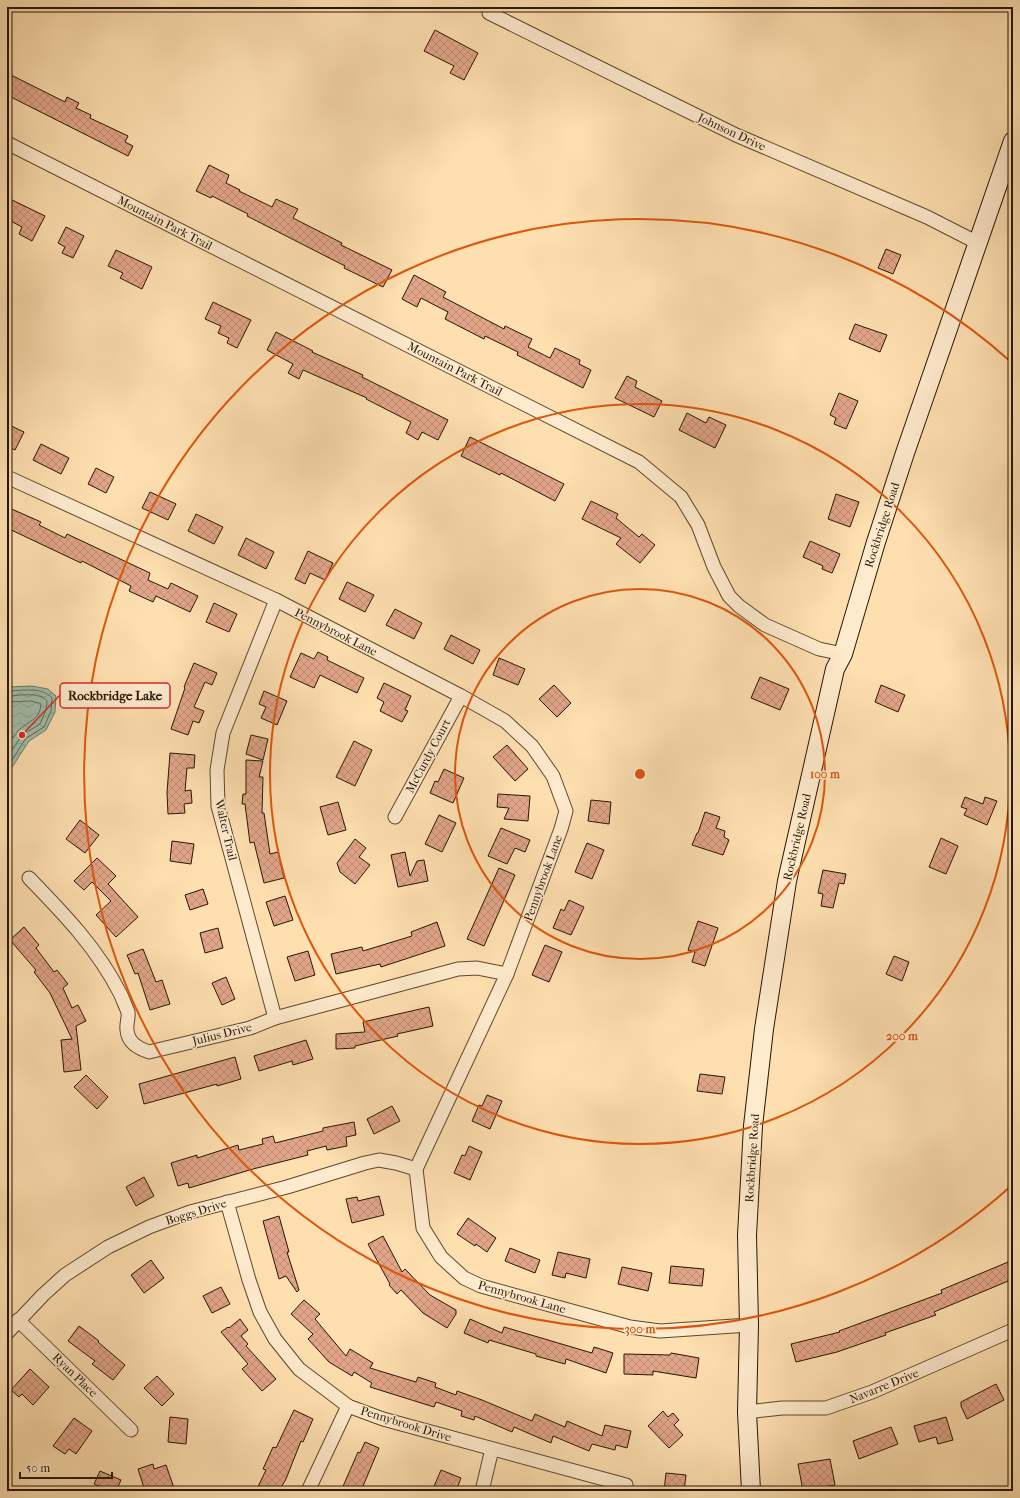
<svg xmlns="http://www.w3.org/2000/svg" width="1020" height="1498" viewBox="0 0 1020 1498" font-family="'IM FELL French Canon',serif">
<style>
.water{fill:url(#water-waves);stroke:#707a67}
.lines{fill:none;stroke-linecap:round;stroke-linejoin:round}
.shore{stroke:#646a56;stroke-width:1}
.building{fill:url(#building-cross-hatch);stroke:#271603}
.minor-casing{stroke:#5d482e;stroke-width:15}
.secondary-casing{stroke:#271603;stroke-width:20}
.minor{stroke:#feeacc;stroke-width:13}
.secondary{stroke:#feeacc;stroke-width:18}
.ring{fill:none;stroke:#de560c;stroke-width:2}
.labels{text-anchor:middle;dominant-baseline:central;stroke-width:3;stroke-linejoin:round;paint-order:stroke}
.street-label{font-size:12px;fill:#271603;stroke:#feeacc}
.centre{fill:#de560c;stroke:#feeacc;stroke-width:2}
.ring-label{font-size:12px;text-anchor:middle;font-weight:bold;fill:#de560c;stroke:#feeacc;stroke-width:3;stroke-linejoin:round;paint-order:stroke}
.leader{fill:none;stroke:#d62828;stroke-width:1.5}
.callout-dot{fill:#d62828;stroke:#feeacc;stroke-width:1.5}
.callout{fill:#feeacc;stroke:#d62828;stroke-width:1.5}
.callout-label{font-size:13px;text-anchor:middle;font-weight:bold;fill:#271603}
</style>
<defs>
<pattern id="water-waves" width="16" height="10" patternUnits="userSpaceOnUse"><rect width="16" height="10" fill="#a0bda9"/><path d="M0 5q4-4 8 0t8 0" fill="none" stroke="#8aa290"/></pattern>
<pattern id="building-cross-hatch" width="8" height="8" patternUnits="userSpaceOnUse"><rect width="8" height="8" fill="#e1a589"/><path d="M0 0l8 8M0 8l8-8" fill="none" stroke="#c18d75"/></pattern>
</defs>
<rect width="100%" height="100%" fill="#fedfb0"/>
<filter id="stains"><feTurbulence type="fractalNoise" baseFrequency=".005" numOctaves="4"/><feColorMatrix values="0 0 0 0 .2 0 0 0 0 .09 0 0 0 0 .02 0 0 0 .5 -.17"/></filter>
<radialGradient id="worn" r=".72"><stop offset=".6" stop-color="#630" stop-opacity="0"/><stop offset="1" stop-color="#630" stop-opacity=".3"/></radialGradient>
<path class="water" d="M32,686L48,689L56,696L55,712L46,730L29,741L7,775V687Z"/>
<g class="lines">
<g class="shore">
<path d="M7,691C21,691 42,686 52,698L51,711L44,727L26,738L7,768"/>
<path d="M7,696C18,696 39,691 47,701L46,710L40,724L22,735L7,758"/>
<path d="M7,702L31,701L39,703L41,704C40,721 27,721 18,731C14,735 10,742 7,747"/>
</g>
</g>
<g class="building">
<path d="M435,30L478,53L464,80L450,73L454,66L424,51Z"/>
<path d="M7,73L65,102L67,97L79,103L76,108L91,115L90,118L128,136L125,142L133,146L128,156L7,95Z"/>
<path d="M209,165L229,175L226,183L240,190L239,191L272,207L276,199L298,209L293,218L342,243L341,245L392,270L383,287L344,268L345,266L247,216L248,214L212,196L211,198L196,191Z"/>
<path d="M10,199L45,216L32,241L19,234L22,227L7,219V204Z"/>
<path d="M66,227L84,236L73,258L62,253L65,247L58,243Z"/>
<path d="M886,249L901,255L893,274L878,268Z"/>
<path d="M116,250L152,267L142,289L120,278L123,273L108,266Z"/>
<path d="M414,275L446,292L443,297L504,329L505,326L532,339L528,347L550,358L555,348L580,360L579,364L591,370L583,388L517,355L518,352L485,336L484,339L445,319L448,312L421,298L417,307L402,299Z"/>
<path d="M213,302L251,320L237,348L227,343L229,338L218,333L221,326L205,319Z"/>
<path d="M855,324L887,335L880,352L849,339Z"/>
<path d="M276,332L313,351L312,352L363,375L362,377L448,420L438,440L422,432L418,440L406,433L411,422L366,399L367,398L303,370L299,379L288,373L293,364L267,350Z"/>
<path d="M627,376L637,381L635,387L662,401L654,417L615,398Z"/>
<path d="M839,393L858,401L846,429L834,424L836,418L830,415Z"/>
<path d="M687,413L706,423L709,417L726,425L715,448L679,430Z"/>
<path d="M7,424L24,432L15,450L7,446Z"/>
<path d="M470,437L564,484L555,501L501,473L500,475L461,456Z"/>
<path d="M41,444L69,458L61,474L33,460Z"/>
<path d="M96,468L114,477L106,493L88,484Z"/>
<path d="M150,492L176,504L168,520L142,508Z"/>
<path d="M836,494L859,502L850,527L828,519Z"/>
<path d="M591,501L618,514L616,518L639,537L642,534L655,545L640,563L616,544L621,538L582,519Z"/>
<path d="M7,507L41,522L39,525L65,538L67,534L150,573L148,580L168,589L171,583L198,596L190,612L156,596L153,602L129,591L131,586L82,561L81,563L7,528Z"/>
<path d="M196,514L223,527L214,544L188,531Z"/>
<path d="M246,538L274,552L266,569L238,555Z"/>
<path d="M810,541L840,554L832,573L822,569L823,566L803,557Z"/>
<path d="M308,551L333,563L325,580L310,573L305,584L295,579Z"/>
<path d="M347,582L374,595L365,612L339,599Z"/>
<path d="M214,603L237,614L229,632L206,622Z"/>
<path d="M395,609L422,623L414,639L386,625Z"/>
<path d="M451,635L480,650L473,664L444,649Z"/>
<path d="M318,652L328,657L327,660L364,678L357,693L320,675L314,688L290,677L301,653L314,659Z"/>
<path d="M499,658L525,669L518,685L493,675Z"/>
<path d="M194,663L217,673L212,685L205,682L194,707L204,711L199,723L193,721L188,735L171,729L185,688L184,687Z"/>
<path d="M760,677L789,689L780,710L751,698Z"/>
<path d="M384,683L411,696L405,710L408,711L402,722L380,711L384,702L377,698Z"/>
<path d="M554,685L571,703L557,717L539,699Z"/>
<path d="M881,685L905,695L898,712L875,702Z"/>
<path d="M264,691L287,701L277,725L261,718L266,707L259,704Z"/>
<path d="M251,735L268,739L263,760L246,754Z"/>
<path d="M354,741L372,750L355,786L336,777Z"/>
<path d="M507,745L528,769L515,781L493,757Z"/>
<path d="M170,753L195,755L194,768H187L185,791L191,790L192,803L184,804L185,813L168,814L167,793Z"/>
<path d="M246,760L263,761L259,777H263L262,813H264L270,854L278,852L284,878L264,883L254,842L250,843L245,804H242L243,794H246Z"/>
<path d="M444,769L464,778L453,803L430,793L435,781L438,782Z"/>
<path d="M498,794L530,796L528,821L504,819L509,808L497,807Z"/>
<path d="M965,797L983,804L985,797L997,801L987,825L964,815L967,809L961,807Z"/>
<path d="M591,800L611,802L609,824L588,821Z"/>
<path d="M338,802L346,830L328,835L320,807Z"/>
<path d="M705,812L720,817L716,828L725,831L724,837L729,840L723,855L692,845L697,833H698Z"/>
<path d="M439,815L456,823L442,852L425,844Z"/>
<path d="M80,820L99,835L85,853L66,839Z"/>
<path d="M501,828L530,840L525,852L515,848L507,864L488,856Z"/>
<path d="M941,838L958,846L946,874L929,867Z"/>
<path d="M355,839L366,848L359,857L370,865L355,884L340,872L337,863Z"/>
<path d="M172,841L194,844L191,864L170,861Z"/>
<path d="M587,843L604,850L592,879L575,872Z"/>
<path d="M405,852L410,876L417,861L424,860L428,881L398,887L391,855Z"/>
<path d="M97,858L116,876L108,884L138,917L116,937L96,915L111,901L92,882L84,890L74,881Z"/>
<path d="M499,868L515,875L484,946L467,939Z"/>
<path d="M823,870L846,874L844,884L839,883L833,908L821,906L823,894L818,893Z"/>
<path d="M203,889L208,904L190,910L185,895Z"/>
<path d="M285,896L293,920L274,926L266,902Z"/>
<path d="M569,900L584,907L571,935L553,928L561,909L564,911Z"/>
<path d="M698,921L718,928L705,966L692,962L695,952L688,950Z"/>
<path d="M437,922L445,946L381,967L380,964L336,974L331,954L362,947L363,951L412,936L411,932Z"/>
<path d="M24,927L39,945L36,948L54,972L57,970L68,984L63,988L72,1008L78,1005L86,1021L76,1026L81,1070L64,1072L61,1040L72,1039L50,993L34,972L36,970L10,940Z"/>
<path d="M218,928L223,948L205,953L200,933Z"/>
<path d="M545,945L562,952L549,982L532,975Z"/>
<path d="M143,949L156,982L162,980L170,1004L150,1010L138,973L135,974L127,955Z"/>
<path d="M308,951L315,975L295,981L287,957Z"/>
<path d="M894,956L909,962L902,981L886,974Z"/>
<path d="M226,977L235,999L222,1005L212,983Z"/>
<path d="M429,1007L433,1026L397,1034L398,1036L355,1046V1048L336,1049V1034L365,1032L363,1022Z"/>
<path d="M306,1040L313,1059L293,1065L292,1061L259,1071L254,1056Z"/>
<path d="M235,1057L241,1079L217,1086V1084L144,1104L139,1084Z"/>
<path d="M700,1074L725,1077L722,1094L697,1091Z"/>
<path d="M86,1075L108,1097L97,1109L74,1087Z"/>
<path d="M487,1095L502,1101L490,1129L472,1121L479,1105L482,1106Z"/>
<path d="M392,1106L400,1121L374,1134L367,1119Z"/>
<path d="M354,1122L356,1135L346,1137L347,1146L327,1150L326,1146L307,1151L308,1155L253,1169L189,1188L188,1183L178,1186L171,1163L197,1155V1158L238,1145L239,1150L263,1144L262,1139L273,1136L275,1143L323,1131V1128Z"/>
<path d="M469,1146L482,1152L470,1180L454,1173L462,1155L465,1156Z"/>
<path d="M144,1177L154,1196L136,1206L126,1187Z"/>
<path d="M379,1196L384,1215L352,1223L346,1199L357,1197L358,1201Z"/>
<path d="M279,1216L289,1252H287L299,1290L297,1292L286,1276L279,1279L263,1221Z"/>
<path d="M468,1218L496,1238L487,1252L476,1244L475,1246L457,1234Z"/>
<path d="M383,1236L402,1272L405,1269L430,1295L456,1310V1314L447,1328L423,1313L401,1290L397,1294L389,1285L390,1284L368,1244Z"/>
<path d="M510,1248L540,1260L535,1273L505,1261Z"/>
<path d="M558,1252L590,1259L586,1278L566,1273L565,1278L552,1275Z"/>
<path d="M151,1260L164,1278L144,1293L131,1275Z"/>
<path d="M1013,1260V1279L934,1312L936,1315L885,1333L886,1335L837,1352L796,1362L791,1344L840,1332L839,1331L942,1293L941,1290Z"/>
<path d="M671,1266L704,1269L702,1286L669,1283Z"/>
<path d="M622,1267L652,1273L648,1291L618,1284Z"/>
<path d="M221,1287L230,1304L212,1313L203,1296Z"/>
<path d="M304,1300L320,1314L315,1319L346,1356L350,1349L373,1363L370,1368L416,1382L418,1377L436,1383L435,1387L456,1395L457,1391L482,1400L532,1421L535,1414L565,1427L567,1421L602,1436L605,1425L631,1431L627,1448L616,1445L615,1450L592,1444L589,1451L553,1436L551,1443L514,1427L512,1432L475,1416L474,1420L461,1416L462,1411L436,1402L434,1407L370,1387L372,1383L354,1372L352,1376L329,1362L308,1339L313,1334L291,1314Z"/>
<path d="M240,1319L248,1330L241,1336L248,1344L246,1346L276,1379L262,1391L242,1369L248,1364L221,1332L228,1327L229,1328Z"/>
<path d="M470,1319L502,1333L504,1327L592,1353L594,1347L613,1353L606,1373L566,1359L565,1364L536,1356V1354L489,1340L488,1343L464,1333Z"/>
<path d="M79,1326L99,1341L98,1342L125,1365L113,1380L92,1364L95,1361L68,1341Z"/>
<path d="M671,1353L699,1358L696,1378L653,1371V1375L624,1374V1354L670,1355Z"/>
<path d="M30,1369L49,1387L33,1405L22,1394L19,1397L11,1390Z"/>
<path d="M157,1376L174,1394L162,1406L144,1388Z"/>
<path d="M996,1384L1004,1400L967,1419L961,1406V1402Z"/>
<path d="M294,1410L313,1419L303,1442L301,1441L286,1479L279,1491H256L266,1470L263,1469L273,1447L276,1448Z"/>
<path d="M663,1411L668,1417L673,1413L679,1420L674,1425L683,1435L669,1448L648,1426Z"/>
<path d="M170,1417L188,1419L186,1444L168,1442Z"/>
<path d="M946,1417L953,1440L938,1444L936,1437L919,1442L914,1426Z"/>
<path d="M74,1418L92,1431L76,1454L69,1449L65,1454L53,1446Z"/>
<path d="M891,1427L898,1444L859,1459L853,1441Z"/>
<path d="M365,1442L379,1448L361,1491H341L358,1452L360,1453Z"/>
<path d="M830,1459L835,1485L818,1488L819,1491H803L798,1464Z"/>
<path d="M153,1464L154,1469L166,1465L174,1488L164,1491H145L138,1469Z"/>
<path d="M441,1470L461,1478L456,1491H432Z"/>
<path d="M100,1471L121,1480L116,1491H112L94,1484Z"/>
<path d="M666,1473L686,1475L684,1491H664Z"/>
</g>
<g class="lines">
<defs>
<g id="minor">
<path d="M489,13L736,135L927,217L978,243"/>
<path d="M7,143L639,462L681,497L698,525L714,567L729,596L739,606L765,625L819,649L843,654"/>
<path d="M7,477L276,600L461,696L505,721L532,746L553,776L566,811L561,829L507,974L416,1169L423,1228L441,1257L464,1278L481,1286L630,1327L660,1331L749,1325"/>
<path d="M395,817L461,696"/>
<path d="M29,878C64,914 98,949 121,995C123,1000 126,1007 128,1012C129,1018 126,1024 127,1030C128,1043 138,1048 149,1052L250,1028L275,1018L458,969L477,968L507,974"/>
<path d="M275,1018L218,806L217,770L223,733L276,600"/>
<path d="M227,1202L249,1280L260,1312L275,1339L299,1369L348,1406L383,1419L626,1485V1491"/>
<path d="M18,1320L131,1430"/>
<path d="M7,1333L43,1295L65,1275L108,1247L149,1227L190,1212L287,1187L365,1163L379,1160L396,1163L416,1169"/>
<path d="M747,1412L782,1408H826L872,1392L1013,1330"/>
<path d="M308,1491L348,1406"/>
<path d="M482,1491L492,1449"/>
</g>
<path id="secondary" d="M751,1491L747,1412L749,1325L747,1235L753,1126L764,1029L787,881L835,669L843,654L876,542L905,453L1013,141"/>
</defs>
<use href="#minor" class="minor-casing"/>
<use href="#secondary" class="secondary-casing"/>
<use href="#minor" class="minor"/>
<use href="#secondary" class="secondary"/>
</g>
<g class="ring">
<circle cx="640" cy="774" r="185"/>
<circle cx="640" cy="774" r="370"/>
<path d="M1011 1186A555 555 0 1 1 1011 362"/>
</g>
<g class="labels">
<g class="street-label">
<text transform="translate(732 132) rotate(25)">Johnson Drive</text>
<text transform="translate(165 223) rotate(27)">Mountain Park Trail</text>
<text transform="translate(455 369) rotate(27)">Mountain Park Trail</text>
<text transform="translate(882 525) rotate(-72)">Rockbridge Road</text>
<text transform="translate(336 632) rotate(27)">Pennybrook Lane</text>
<text transform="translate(428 756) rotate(-62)">McCurdy Court</text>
<text transform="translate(226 830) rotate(77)">Walter Trail</text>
<text transform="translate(797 837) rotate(-77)">Rockbridge Road</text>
<text transform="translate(543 878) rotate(-70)">Pennybrook Lane</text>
<text transform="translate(222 1034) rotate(-14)">Julius Drive</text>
<text transform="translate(752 1158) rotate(-86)">Rockbridge Road</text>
<text transform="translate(196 1212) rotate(-17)">Boggs Drive</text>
<text transform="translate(522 1297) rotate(16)">Pennybrook Lane</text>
<text transform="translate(75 1375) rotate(44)">Ryan Place</text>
<text transform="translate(884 1386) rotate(-22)">Navarre Drive</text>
<text transform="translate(406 1424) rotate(17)">Pennybrook Drive</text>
</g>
</g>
<circle cx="640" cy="774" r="6" class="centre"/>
<g class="ring-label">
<text x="825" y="778">100 m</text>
<text x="902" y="1040">200 m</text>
<text x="640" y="1333">300 m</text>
</g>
<path class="leader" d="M22 735L60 695"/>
<circle class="callout-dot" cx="22" cy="735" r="4"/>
<rect class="callout" x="60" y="683" width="110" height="25" rx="4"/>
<g class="callout-label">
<text x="115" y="700">Rockbridge Lake</text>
</g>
<rect width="1020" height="1498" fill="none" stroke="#fedfb0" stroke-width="24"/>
<rect x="8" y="8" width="1004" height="1482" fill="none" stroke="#271603" stroke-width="2"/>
<rect x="12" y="12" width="996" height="1474" fill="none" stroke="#271603"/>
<path d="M20 1472v6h92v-6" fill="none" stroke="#271603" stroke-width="2"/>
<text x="26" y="1472" font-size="12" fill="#271603" stroke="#feeacc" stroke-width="3" paint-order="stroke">50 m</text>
<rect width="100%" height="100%" filter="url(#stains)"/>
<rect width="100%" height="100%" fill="url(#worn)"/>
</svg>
